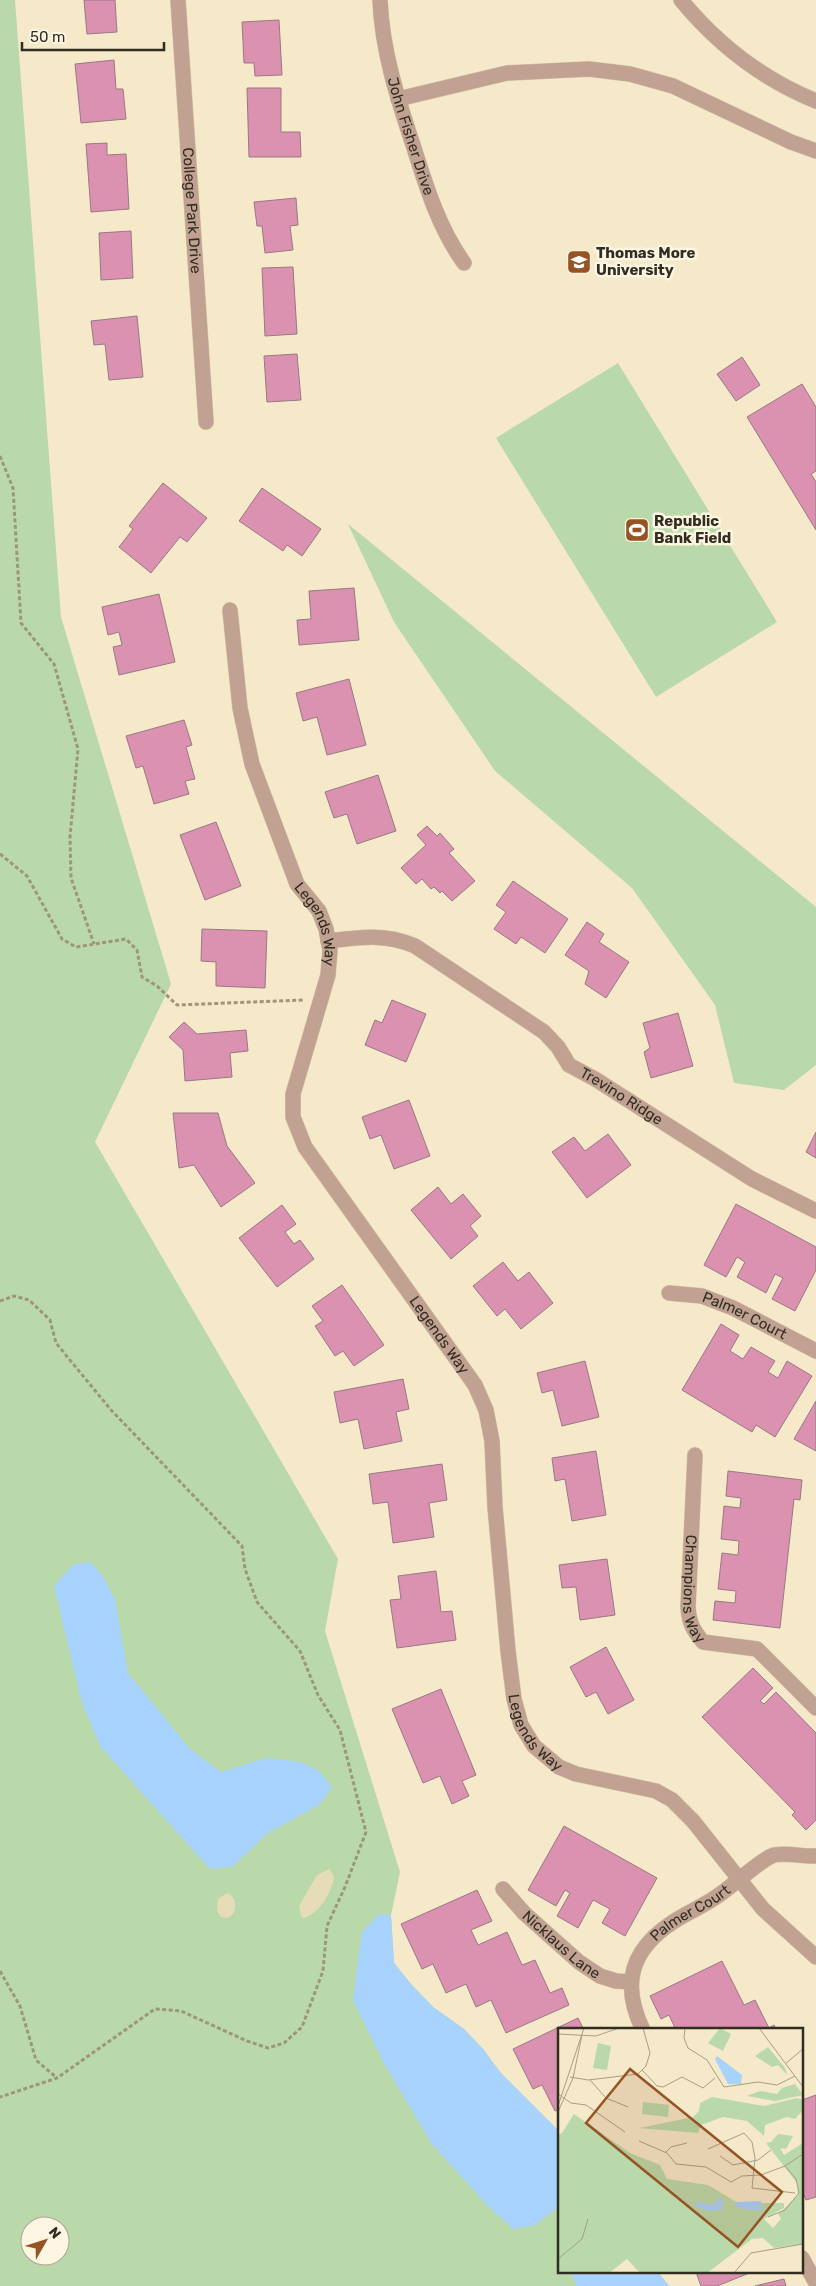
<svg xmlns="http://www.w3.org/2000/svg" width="816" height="2286" viewBox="0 0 816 2286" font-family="Rubik,sans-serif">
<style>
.green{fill:#b9d9aa;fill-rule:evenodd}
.sand{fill:#e6dcb8}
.water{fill:#a7d3fe}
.building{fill:#da92b0;stroke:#997885}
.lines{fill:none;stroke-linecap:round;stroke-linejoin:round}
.minor-casing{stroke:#d2c7ab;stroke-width:16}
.path{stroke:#9d957d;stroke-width:3;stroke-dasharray:4 2.5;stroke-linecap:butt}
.minor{stroke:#c1a292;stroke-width:15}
.labels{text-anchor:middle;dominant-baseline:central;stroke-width:5;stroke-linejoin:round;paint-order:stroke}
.street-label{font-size:15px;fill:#312d20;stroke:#fef6e3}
.poi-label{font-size:15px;font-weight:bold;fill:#312d20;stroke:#fef6e3;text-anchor:start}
.inset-road{fill:none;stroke:#a79e85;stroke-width:1}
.view{fill:#965323;fill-opacity:0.15;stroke:#965323;stroke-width:2.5}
.inset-edge{fill:none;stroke:#312d20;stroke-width:2.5}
</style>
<rect width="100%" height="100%" fill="#f5e9c9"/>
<g class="green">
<path d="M0,0H15L61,617L171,984L95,1142L338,1559L325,1631L400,1872L391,1915L394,1963L411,1984L433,2007L464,2029L483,2049L500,2072L560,2132V2272H658L669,2286H0ZM30,2226H60V2256H30Z"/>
<path d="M618,363L777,622L656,697L496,438Z"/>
<path d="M348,524L816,907V1065L784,1090L734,1083L715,1005L632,888L495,771L394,622Z"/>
</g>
<g class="sand">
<path d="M329,1869L334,1876C332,1892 320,1913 304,1918L301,1916L299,1906L317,1875Z"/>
<path d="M227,1893L232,1896C237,1904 237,1915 226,1918L221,1917L217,1911L218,1899Z"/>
</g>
<g class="water">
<path d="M90,1562L101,1573L115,1599L128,1673L190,1749L221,1772L266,1758L301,1762L319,1771L332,1787L319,1805L268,1833L232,1867L210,1869L101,1747L82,1703L54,1586L74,1564Z"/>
<path d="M379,1914L391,1915L394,1963L411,1984L433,2007L464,2029L483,2049L500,2072L560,2132V2206L535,2225L513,2229L488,2206L432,2144L385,2065L353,2000L362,1932Z"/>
<path d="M571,2272H658L669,2286H577Z"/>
</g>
<g class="building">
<path d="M84,0H115L117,32L87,34Z"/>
<path d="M279,20L282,75L255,76L254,63H244L242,22Z"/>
<path d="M114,60L116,89H123L126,119L81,123L75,64Z"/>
<path d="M247,88H281V132H300L301,157H249Z"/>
<path d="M107,143V155L126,154L129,209L91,212L86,144Z"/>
<path d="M296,198L298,225L290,226L293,250L265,253L262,226H257L254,202Z"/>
<path d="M131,231L133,278L101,280L99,233Z"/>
<path d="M293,267L297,334L265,336L262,268Z"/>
<path d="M137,316L143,377L109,380L105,344L94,345L91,321Z"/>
<path d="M297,354L301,400L267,402L264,356Z"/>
<path d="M742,357L760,385L736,401L717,374Z"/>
<path d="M802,384L816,407V471L811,474L816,482V530L747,417Z"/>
<path d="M163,483L207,518L187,542L180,537L151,573L119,547L133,529L129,526Z"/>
<path d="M262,488L321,529L302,556L287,545L283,551L239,521Z"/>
<path d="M354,588L359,640L299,645L297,620L311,619L309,591Z"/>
<path d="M159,594L175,662L119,675L113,647L122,645L119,632L108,635L102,607Z"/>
<path d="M349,679L366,745L327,755L317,717L303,721L296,693Z"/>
<path d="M184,720L192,745L186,747L195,779L185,781L189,794L154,804L143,766L136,768L126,736Z"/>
<path d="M378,775L396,831L357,844L347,814L334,818L325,792Z"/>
<path d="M216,822L241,886L205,900L180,835Z"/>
<path d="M427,826L437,836L440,833L454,849L449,853L475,881L452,901L442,891L440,893L434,887L431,889L422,879L416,884L401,868L426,845L417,835Z"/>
<path d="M513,881L568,919L545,953L521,937L516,944L494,929L506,912L496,905Z"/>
<path d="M587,922L604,934L599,942L629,962L606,998L585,984L589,971L565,955Z"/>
<path d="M202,929L267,931L265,988L216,986V962L201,961Z"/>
<path d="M392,1000L426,1014L406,1062L365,1045L375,1020L382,1023Z"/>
<path d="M678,1013L693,1066L651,1078L644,1052L650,1048L643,1023Z"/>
<path d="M184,1022L197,1034L246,1030L248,1051L230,1053L232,1077L185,1081L183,1050L169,1037Z"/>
<path d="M409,1100L430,1156L394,1169L381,1135L370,1139L362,1117Z"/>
<path d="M173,1113H218L227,1146L255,1183L221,1207L194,1165L179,1168Z"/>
<path d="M816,1132V1158L806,1152Z"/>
<path d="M608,1134L631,1165L587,1198L552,1152L574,1137L585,1151Z"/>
<path d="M438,1187L451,1204L463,1194L481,1216L470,1226L478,1236L451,1259L411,1210Z"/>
<path d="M736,1204L816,1247V1270L795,1311L772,1299L783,1278L775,1274L766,1293L737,1277L745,1262L737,1257L726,1277L704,1265Z"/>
<path d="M282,1205L296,1224L285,1232L294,1244L300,1240L314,1259L277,1287L239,1238Z"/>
<path d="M503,1262L518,1281L529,1272L553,1303L521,1329L505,1309L497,1316L473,1286Z"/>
<path d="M342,1285L384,1345L354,1366L343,1351L335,1356L315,1326L323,1321L312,1306Z"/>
<path d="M721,1324L739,1335L730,1351L743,1359L751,1347L775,1361L768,1372L778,1378L787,1361L812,1376L775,1437L756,1425L752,1432L682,1390Z"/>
<path d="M585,1361L599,1417L562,1426L553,1390L542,1393L537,1373Z"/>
<path d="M403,1379L409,1409L396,1412L402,1441L364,1449L358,1419L340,1423L334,1392Z"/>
<path d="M816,1401V1451L794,1439Z"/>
<path d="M596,1451L606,1515L572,1521L565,1479L555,1481L552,1458Z"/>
<path d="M442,1464L447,1500L429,1503L434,1537L393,1543L388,1502L373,1504L369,1474Z"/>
<path d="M728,1471L802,1480L800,1500L794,1499L780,1628L713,1620L715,1601L735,1603L736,1591L718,1589L722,1553L738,1555L739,1541L721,1539L724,1506L740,1508L741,1498L726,1496Z"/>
<path d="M607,1559L615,1615L580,1620L576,1587L562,1588L559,1565Z"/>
<path d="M436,1571L441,1612L452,1611L456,1640L397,1648L390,1600L401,1599L398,1576Z"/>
<path d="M606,1647L634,1700L608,1714L596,1692L586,1697L570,1667Z"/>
<path d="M753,1668L773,1688L760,1701L764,1704L776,1692L816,1733V1820L806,1830L792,1815L795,1812L702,1717Z"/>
<path d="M441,1689L476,1775L462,1781L469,1796L452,1804L440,1776L423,1783L392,1709Z"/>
<path d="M564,1826L657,1878L625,1936L602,1923L610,1909L593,1900L578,1928L557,1916L570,1893L565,1890L556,1906L528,1890Z"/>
<path d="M477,1890L492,1921L471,1930L478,1945L507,1932L522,1965L535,1960L550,1993L562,1988L569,2005L506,2033L491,2000L476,2007L466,1984L446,1993L433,1964L422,1969L401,1924Z"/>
<path d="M722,1961L744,2005L755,2000L769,2028L774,2025L776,2030H676L669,2015L661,2019L650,1996Z"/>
<path d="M578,2018L584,2030H560V2109L555,2111L542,2085L533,2089L513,2049Z"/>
<path d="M816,2095V2197L806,2200L802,2190V2100Z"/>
<path d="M696,2272H752L717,2286H701Z"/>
<path d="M784,2279L786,2286H755Z"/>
</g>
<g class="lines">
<defs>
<g id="minor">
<path id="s1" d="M178,0L206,422"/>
<path id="s2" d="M380,0C382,51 398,100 414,148C427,189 439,228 464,263"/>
<path d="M681,0C718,45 762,79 816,101"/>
<path d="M398,99L507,73L589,69L630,74L673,86L791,142L816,151"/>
<path id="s3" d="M230,610L240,708L252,764L297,884L319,911L326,929L330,950L328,975L293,1094V1117L305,1147L475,1385L486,1410L492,1441L495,1507L508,1651L514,1699L521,1725L534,1746L559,1767L576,1774L656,1791L672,1800L693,1821L763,1909L816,1957"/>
<path id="s4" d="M328,941C359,937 386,933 415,946L544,1032L558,1047L569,1065L595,1079L752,1179L816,1211"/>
<path id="s5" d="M669,1293L702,1296L733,1308L816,1351"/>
<path id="s6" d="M695,1455L688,1607C689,1623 693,1630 703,1642L757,1649L816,1708"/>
<path id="s7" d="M503,1889L524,1913L579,1962L600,1976L616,1981L630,1982"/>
<path id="s8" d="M643,2030C621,1985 630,1950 673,1922C688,1912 704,1906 719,1895C731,1887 763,1858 774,1855C789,1852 802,1857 816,1856"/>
<path d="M802,2258L816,2283"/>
</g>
</defs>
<use href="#minor" class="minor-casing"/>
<g class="path">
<path d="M0,456L13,488L21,623L54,664L78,749L70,837L71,878L94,944"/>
<path d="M0,854L27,876L62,939L76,947L126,939L137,950L142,977L157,986L177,1005L304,1000"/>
<path d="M0,1301L14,1296L29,1300L50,1320L56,1343L111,1410L242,1546L245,1569L257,1602L300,1651L318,1695L340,1730L366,1832L345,1887L327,1926L323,1971L302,2027L284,2043L268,2048L247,2041L181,2011L155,2009L57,2078L0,2097"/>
<path d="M0,1971L20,2006L36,2060L57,2078"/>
</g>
<use href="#minor" class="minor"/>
</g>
<defs>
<symbol id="university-square" viewBox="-11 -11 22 22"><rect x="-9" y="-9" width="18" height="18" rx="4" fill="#965323" stroke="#fef6e3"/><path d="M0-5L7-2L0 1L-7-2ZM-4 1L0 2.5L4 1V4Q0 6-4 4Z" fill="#fff"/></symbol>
<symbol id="stadium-square" viewBox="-11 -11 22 22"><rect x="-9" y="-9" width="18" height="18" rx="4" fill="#965323" stroke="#fef6e3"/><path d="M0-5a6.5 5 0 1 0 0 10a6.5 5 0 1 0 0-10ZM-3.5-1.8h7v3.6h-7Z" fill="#fff"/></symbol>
</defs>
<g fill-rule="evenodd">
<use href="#university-square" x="565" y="248" width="28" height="28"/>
<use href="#stadium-square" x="623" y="516" width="28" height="28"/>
</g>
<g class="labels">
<g class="street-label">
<text stroke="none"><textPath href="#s2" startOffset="140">John Fisher Drive</textPath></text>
<text stroke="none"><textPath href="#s1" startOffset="211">College Park Drive</textPath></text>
<text stroke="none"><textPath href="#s3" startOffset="330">Legends Way</textPath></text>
<text stroke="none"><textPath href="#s4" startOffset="346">Trevino Ridge</textPath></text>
<text stroke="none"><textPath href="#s5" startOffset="80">Palmer Court</textPath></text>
<text stroke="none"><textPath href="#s3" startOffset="795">Legends Way</textPath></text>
<text stroke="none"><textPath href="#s6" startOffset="135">Champions Way</textPath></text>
<text stroke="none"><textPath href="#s3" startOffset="1215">Legends Way</textPath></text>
<text stroke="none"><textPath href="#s8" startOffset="145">Palmer Court</textPath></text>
<text stroke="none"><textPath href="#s7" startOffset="81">Nicklaus Lane</textPath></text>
</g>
<g class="poi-label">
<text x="596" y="253">Thomas More<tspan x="596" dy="17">University</tspan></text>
<text x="654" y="521">Republic<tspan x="654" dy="17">Bank Field</tspan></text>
</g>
</g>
<g transform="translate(558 2028)">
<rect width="245" height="245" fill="#f5e9c9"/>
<path d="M162,0L173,6L165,23L150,15ZM40,15L53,18L49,42L35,40ZM210,19L227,40L229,47L220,37L214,39L197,28ZM237,56L245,67L217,73L189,68L202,63L219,66L224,60ZM154,69L206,78L239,70L245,72V82L237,91L229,89L207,97L206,108L189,93L165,89L143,97L140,105L81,100L135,89L141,83L142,75ZM85,74L111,77L110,89L84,86ZM16,86L72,125L102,137L109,151L150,157L180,175H226V180L206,191L215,200L223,191L220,185L224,183L240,167L239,155L208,115L213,114L220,106L235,108L228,121L222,120L226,127L245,115V216L216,220L205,210L194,211L149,245H82L69,231L51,245H0V107L4,105Z" fill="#b9d9aa"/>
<path d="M159,28L184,47L183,56H170L157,31ZM161,170L165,172L164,182L150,183L136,177L138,174L155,177ZM203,173L204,182H194L180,180L176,174Z" fill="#a7d3fe"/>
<path class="inset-road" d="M127,0L126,10L130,20L149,32L166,59L200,54L219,57L237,48M201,0L245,59M0,6L38,8L61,0M227,36L245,21M84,42L99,58L105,59L124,49L145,60L157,50M12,49L30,52L80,46L88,38L92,25L85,0M32,52L48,70L70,79M0,66L13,75L28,77L67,104M0,78L26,0M0,84L15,50L24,7M81,113L109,125L118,136L148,139L173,154L184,148L203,147L227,138L245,126M150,121L186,105L194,114L197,130L194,160L237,165M108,124L113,119L129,115M162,128L175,137L200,132L213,122M210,189L227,182L241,165L238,151L227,138M0,231L24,211L30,191M176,245L193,225L245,216"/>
<path class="view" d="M72,41L224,164L180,219L28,95Z"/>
<rect width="245" height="245" class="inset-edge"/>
</g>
<g transform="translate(45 2241) rotate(51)"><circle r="24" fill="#fef6e3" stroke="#aca695"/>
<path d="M0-4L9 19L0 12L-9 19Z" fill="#965323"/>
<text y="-8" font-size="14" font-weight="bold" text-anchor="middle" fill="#312d20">N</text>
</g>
<path d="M22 42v8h142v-8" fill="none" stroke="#312d20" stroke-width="2.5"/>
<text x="30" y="42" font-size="15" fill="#312d20" stroke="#fef6e3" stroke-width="4" paint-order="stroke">50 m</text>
</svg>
